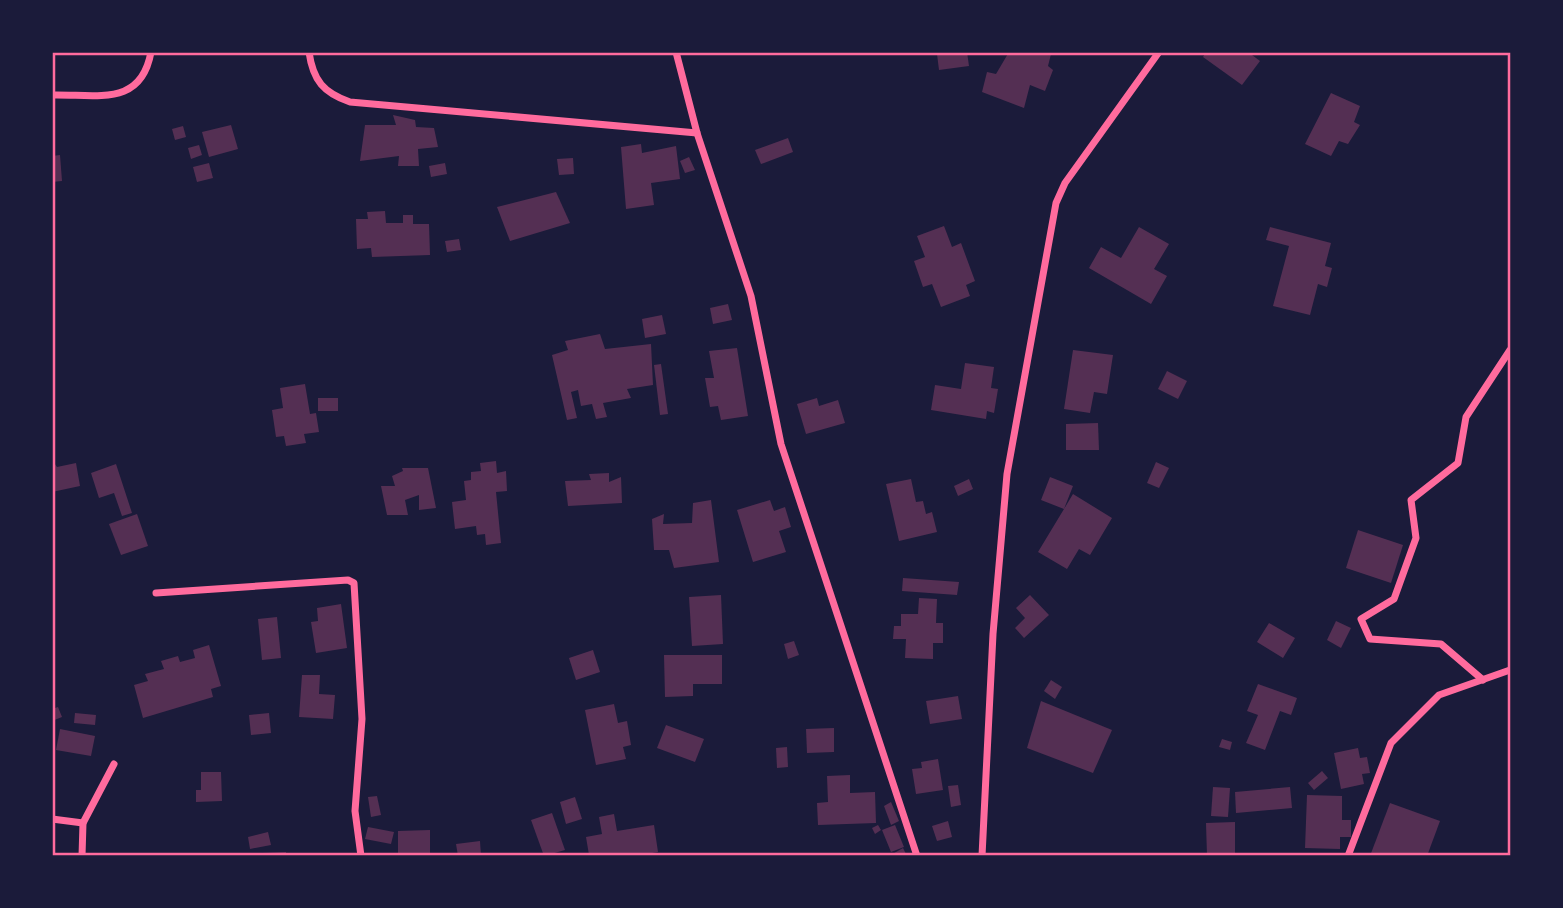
<svg xmlns="http://www.w3.org/2000/svg" width="1563" height="908" viewBox="0 0 1563 908" font-family="Ubuntu,sans-serif">
<style>
.building{fill:#542f53}
.lines{fill:none;stroke-linecap:round;stroke-linejoin:round}
.minor{stroke:#ff6b9d;stroke-width:7}
.neatline{fill:none;stroke:#ff6b9d;stroke-width:2.5}
</style>
<rect width="100%" height="100%" fill="#1b1b3a"/>
<g class="building">
<path d="M967,52L969,66L939,70L937,54Z"/>
<path d="M1009,52L1051,54L1048,66L1053,70L1045,91L1030,85L1024,108L982,92L987,72L996,74Z"/>
<path d="M1206,52H1248L1260,61L1242,85L1203,57Z"/>
<path d="M1331,93L1360,106L1354,122L1360,125L1348,144L1339,141L1331,156L1305,144Z"/>
<path d="M393,115L415,120L416,127L434,128L438,147L418,149L419,166H398L399,156L360,161L365,125H396Z"/>
<path d="M231,125L238,149L209,157L202,132Z"/>
<path d="M183,126L186,137L175,140L172,129Z"/>
<path d="M788,138L793,152L761,164L755,150Z"/>
<path d="M641,144L642,153L676,146L680,179L651,183L654,205L626,209L621,147Z"/>
<path d="M199,145L202,155L191,159L188,148Z"/>
<path d="M60,155L62,181L52,182V156Z"/>
<path d="M689,157L695,170L685,173L680,161Z"/>
<path d="M573,158L574,174L559,175L557,159Z"/>
<path d="M209,163L213,178L197,182L193,167Z"/>
<path d="M445,163L447,174L431,177L429,166Z"/>
<path d="M556,192L570,223L510,241L497,207Z"/>
<path d="M385,211L386,223H403V215H413V224H429L430,255L372,257L371,248L357,249L356,219H368L367,212Z"/>
<path d="M944,226L952,247L961,243L975,281L966,285L970,296L941,307L932,284L923,287L914,261L925,257L917,236Z"/>
<path d="M1139,227L1169,244L1154,269L1167,276L1151,304L1089,268L1101,247L1121,258Z"/>
<path d="M1270,227L1331,243L1325,266L1332,268L1327,287L1318,284L1310,315L1273,306L1289,246L1266,240Z"/>
<path d="M459,239L461,250L447,252L445,241Z"/>
<path d="M728,304L732,320L713,324L710,308Z"/>
<path d="M662,315L666,334L645,338L642,319Z"/>
<path d="M600,334L605,349L651,344L653,385L627,389L631,398L603,403L607,417L596,419L592,404L581,406L578,390L571,392L577,418L567,420L552,355L568,350L565,341Z"/>
<path d="M737,348L748,416L721,420L718,406L710,407L705,378H714L709,351Z"/>
<path d="M1073,350L1113,355L1107,394L1094,392L1090,413L1064,409Z"/>
<path d="M965,363L994,367L991,388L998,389L994,413L987,411L986,419L931,410L935,385L961,389Z"/>
<path d="M661,364L668,414L660,415L654,365Z"/>
<path d="M1167,371L1187,381L1178,399L1158,389Z"/>
<path d="M305,384L310,414L316,413L319,432L304,434L306,443L286,446L284,436L276,437L272,410L283,408L280,388Z"/>
<rect x="318" y="398" width="20" height="13"/>
<path d="M817,398L819,406L838,400L845,423L806,434L797,404Z"/>
<path d="M1098,423L1099,450H1066V424Z"/>
<path d="M52,460L57,467L76,463L80,486L52,492Z"/>
<path d="M496,461L497,473L506,471L507,491L496,492L501,543L486,545L485,534L477,535L476,526L455,529L452,502L466,500L464,481L471,480V472L481,471L480,463Z"/>
<path d="M1156,462L1169,468L1159,488L1147,483Z"/>
<path d="M116,464L132,513L122,516L114,493L99,498L91,473Z"/>
<path d="M402,468H428L436,508L419,510V495L405,500L408,515H387L381,486H395L392,476L403,471Z"/>
<path d="M609,473V482L621,477L622,503L568,506L565,481L591,480L589,474Z"/>
<path d="M1050,477L1073,486L1064,509L1073,494L1112,518L1090,555L1079,549L1067,569L1038,552L1064,509L1041,500Z"/>
<path d="M911,479L916,502L923,501L926,514L932,512L937,532L899,541L886,484Z"/>
<path d="M969,479L973,489L958,496L954,486Z"/>
<path d="M711,500L719,562L674,568L669,550H654L652,519L664,514L663,524L692,523L693,503Z"/>
<path d="M770,500L774,511L785,507L791,527L779,531L786,552L753,562L737,510Z"/>
<path d="M137,514L148,546L121,555L109,524Z"/>
<path d="M1358,530L1403,545L1391,583L1346,568Z"/>
<path d="M903,578L959,582L957,595L902,591Z"/>
<path d="M721,595L723,644L692,646L689,597Z"/>
<path d="M1030,595L1049,615L1024,638L1015,628L1025,618L1016,608Z"/>
<path d="M919,598L937,599L936,623H943V643H933V659L905,658L906,639H893L894,626H901V614H918Z"/>
<path d="M341,604L347,648L316,653L311,622L318,621L317,608Z"/>
<path d="M277,617L281,658L262,660L258,619Z"/>
<path d="M1336,621L1351,628L1341,648L1327,640Z"/>
<path d="M1269,623L1295,638L1283,658L1257,642Z"/>
<path d="M794,641L799,655L788,659L784,644Z"/>
<path d="M209,645L221,686L211,689L213,697L143,718L134,685L148,681L145,674L164,669L161,661L178,656L180,662L195,658L193,650Z"/>
<path d="M593,650L600,672L576,680L569,658Z"/>
<path d="M664,655H722V684H693V696L665,697Z"/>
<path d="M302,675H320L319,694L335,695L333,719L299,717Z"/>
<path d="M1051,680L1062,687L1055,699L1044,691Z"/>
<path d="M1258,684L1297,698L1291,715L1280,711L1265,750L1246,743L1258,715L1247,711Z"/>
<path d="M958,696L962,719L930,724L926,701Z"/>
<path d="M1041,701L1112,730L1093,773L1027,748Z"/>
<path d="M614,704L618,723L627,721L631,745L623,747L626,759L596,765L585,710Z"/>
<path d="M58,707L62,717L52,721V709Z"/>
<path d="M75,713L96,715L95,725L74,723Z"/>
<path d="M269,713L271,733L251,735L249,715Z"/>
<path d="M666,725L704,739L695,762L657,748Z"/>
<path d="M834,728V752L807,753L806,729Z"/>
<path d="M60,729L95,736L91,756L56,750Z"/>
<path d="M1222,739L1232,742L1230,750L1219,747Z"/>
<path d="M787,747L788,767L777,768L776,748Z"/>
<path d="M1358,748L1360,758L1367,757L1370,773L1362,774L1364,784L1341,789L1334,753Z"/>
<path d="M938,759L943,790L916,794L912,769L922,768L921,762Z"/>
<path d="M1322,771L1328,778L1314,790L1308,783Z"/>
<path d="M201,772H221L222,801L196,802V790H201Z"/>
<path d="M850,775V793L875,792L876,823L818,825L817,803L828,802L827,776Z"/>
<path d="M958,785L961,805L951,807L948,786Z"/>
<path d="M1213,787L1230,788L1228,817L1211,816Z"/>
<path d="M1290,787L1292,808L1236,813L1235,792Z"/>
<path d="M1307,795L1342,796V820H1351V837H1340V849L1305,848Z"/>
<path d="M377,796L381,815L371,817L368,797Z"/>
<path d="M575,797L582,819L566,824L560,802Z"/>
<path d="M891,802L899,821L891,825L884,806Z"/>
<path d="M1390,803L1440,821L1427,856H1370Z"/>
<path d="M552,813L565,850L544,856L531,820Z"/>
<path d="M614,814L617,831L654,825L658,852L635,856H604V853L589,855L586,837L602,834L599,817Z"/>
<path d="M948,821L952,837L937,841L932,826Z"/>
<path d="M1235,822V856H1207L1206,823Z"/>
<path d="M878,825L881,830L875,834L872,828Z"/>
<path d="M895,825L904,847L891,852L882,830Z"/>
<path d="M368,827L394,832L391,844L365,839Z"/>
<path d="M430,830V856H398V831Z"/>
<path d="M268,832L271,845L250,849L248,837Z"/>
<path d="M480,841L481,856H458L456,844Z"/>
<path d="M903,848L907,856H889Z"/>
<path d="M286,852V856H262V853Z"/>
</g>
<g class="lines">
<g class="minor">
<path d="M309,52C313,81 324,93 350,102L697,133"/>
<path d="M676,52L697,133L751,296L781,444L917,856"/>
<path d="M52,95C98,94 141,107 151,52"/>
<path d="M156,593L348,580L354,583L362,719L355,811L361,856"/>
<path d="M1483,680L1441,644L1370,639L1361,619L1394,599L1416,538L1411,500L1458,463L1466,417L1510,350"/>
<path d="M52,819L83,823"/>
<path d="M82,856L83,823L114,764"/>
<path d="M982,856L993,634L1007,474L1056,203L1065,183L1159,52"/>
<path d="M1348,856L1391,743L1439,695L1510,670"/>
</g>
</g>
<rect width="1563" height="908" fill="none" stroke="#1b1b3a" stroke-width="108"/>
<rect x="54" y="54" width="1455" height="800" class="neatline"/>
</svg>
